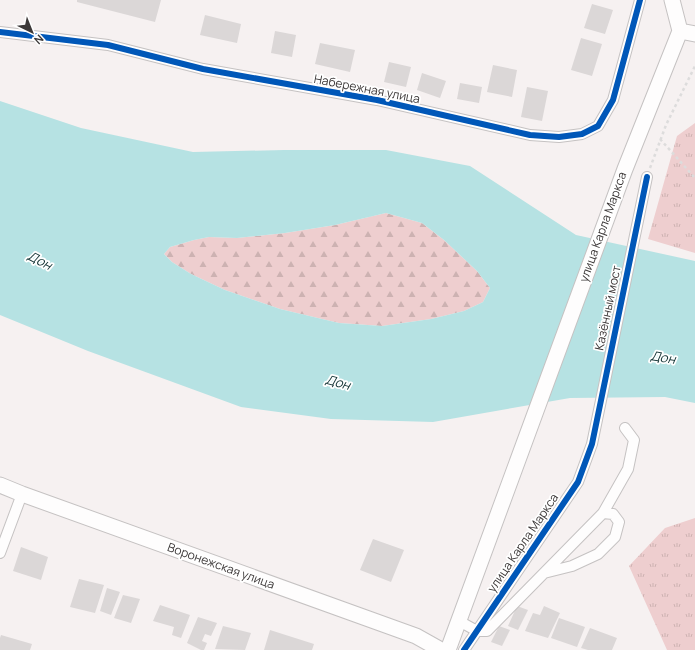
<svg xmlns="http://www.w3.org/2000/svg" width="695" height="650" font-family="Manrope,sans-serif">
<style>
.forest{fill:url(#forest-firs)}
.park{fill:url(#park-tufts)}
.water{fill:#b6e2e3;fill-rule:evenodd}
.building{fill:#dbd7d7}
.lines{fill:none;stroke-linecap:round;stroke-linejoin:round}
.street-casing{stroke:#c5c2c2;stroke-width:12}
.secondary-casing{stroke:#c5c2c2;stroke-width:17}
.path{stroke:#dddcdc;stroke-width:2.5;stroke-dasharray:3 3;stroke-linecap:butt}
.street{stroke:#fefdfd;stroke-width:10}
.secondary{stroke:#fefdfd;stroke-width:15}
.cycleway-casing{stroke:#fff;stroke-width:8}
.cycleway{stroke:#0057b8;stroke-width:6}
.labels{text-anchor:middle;stroke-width:3.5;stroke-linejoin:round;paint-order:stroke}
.street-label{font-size:12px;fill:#3c3838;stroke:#fff}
.water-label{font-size:13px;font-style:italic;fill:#103132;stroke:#fff}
</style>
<defs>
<pattern id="forest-firs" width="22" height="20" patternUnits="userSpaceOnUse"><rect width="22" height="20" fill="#eececf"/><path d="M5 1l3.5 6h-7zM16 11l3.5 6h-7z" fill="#cdb2b2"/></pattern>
<pattern id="park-tufts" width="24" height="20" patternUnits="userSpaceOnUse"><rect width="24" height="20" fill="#eececf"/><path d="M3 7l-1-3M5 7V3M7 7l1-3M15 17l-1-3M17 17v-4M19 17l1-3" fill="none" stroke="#cdb2b2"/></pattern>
</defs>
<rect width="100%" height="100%" fill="#f6f1f1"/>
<path class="forest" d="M386 213 422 223 444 240 477 271 490 288 483 302 464 311 431 319 382 326 339 323 280 309 225 290 191 274 172 262 164 254 170 247 194 240 209 237 237 238 285 233 335 225Z"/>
<path class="park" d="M695 123V253L648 239 677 136Z
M695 518V650H667L629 566 665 528Z"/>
<path class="water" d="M0 101 81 128 193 152 284 150H386L470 166 576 235 695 261V403L665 397 570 398 433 422 331 419 241 407 88 351 0 315ZM386 213 422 223 444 240 477 271 490 288 483 302 464 311 431 319 382 326 339 323 280 309 225 290 191 274 172 262 164 254 170 247 194 240 209 237 237 238 285 233 335 225Z"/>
<path class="building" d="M77 0H161L155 22 77 2Z
M592 4 613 10 605 34 584 28Z
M205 15 241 24 237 43 200 35Z
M275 31 296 35 292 57 271 53Z
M581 38 602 44 592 76 571 70Z
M320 43 355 50 350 72 315 64Z
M389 62 411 67 406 87 384 82Z
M493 65 517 70 512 97 487 92Z
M422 73 446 81 440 98 417 90Z
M460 83 482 87 479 103 457 99Z
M527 87 548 91 542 121 521 117Z
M373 539 404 550 391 582 360 570Z
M21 547 48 557 41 580 13 571Z
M79 579 104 585 95 613 70 607Z
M107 588 120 592 111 615 100 611Z
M123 595 140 599 131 623 114 618Z
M160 605 190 615 181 638 172 635 174 627 153 621Z
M517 606 528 610 518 630 508 626Z
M544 606 560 613 548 638 525 631 533 613 540 615Z
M198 617 217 623 211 636 205 634 202 641 207 643 204 650H201L187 643Z
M559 618 585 627 577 647 551 638Z
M223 626 251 633 245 650 215 649Z
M499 626 510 630 502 646 491 642Z
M590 628 617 638 612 650H588L581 648Z
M270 630 314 644 312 650H264Z
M1 635 32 644 30 650H0V638Z"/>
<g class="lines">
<g class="street-casing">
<path id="street" d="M0 32 108 45 203 69 377 100 530 135 559 137 582 134 598 126 613 100 640 0
M0 553 22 494
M544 573 572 566 598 554 615 537 619 522 613 514 603 513
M459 621 477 631H487L603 513 628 469 634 440 625 428
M464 650 578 482 592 444 647 177"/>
</g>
<g class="secondary-casing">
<path id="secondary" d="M672 0 680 31
M680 31 695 34
M0 485 22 494 416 636 441 650
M448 650 625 169 680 31"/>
</g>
<path class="path" d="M660 139 695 178
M650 168 666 125 695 66"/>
<use href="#street" class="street"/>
<use href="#secondary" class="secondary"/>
<g class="cycleway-casing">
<path id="cycleway" d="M0 32 108 45 203 69 377 100 530 135 559 137 582 134 598 126 613 100 640 0
M464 650 578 482 592 444 647 177"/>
</g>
<use href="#cycleway" class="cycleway"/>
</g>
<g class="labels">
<g class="street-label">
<text transform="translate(367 89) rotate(11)" y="4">Набережная улица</text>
<text transform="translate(603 227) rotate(-70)" y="4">улица Карла Маркса</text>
<text transform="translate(608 308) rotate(-78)" y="4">Казённый мост</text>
<text transform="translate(523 543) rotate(-56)" y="4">улица Карла Маркса</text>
<text transform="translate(221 566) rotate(20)" y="4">Воронежская улица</text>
</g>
<g class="water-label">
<text transform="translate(40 260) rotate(27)" y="5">Дон</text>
<text transform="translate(663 357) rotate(9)" y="5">Дон</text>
<text transform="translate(338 382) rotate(15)" y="5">Дон</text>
</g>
</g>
<g transform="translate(32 32) rotate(137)" stroke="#ffffff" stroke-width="3" paint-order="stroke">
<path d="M0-3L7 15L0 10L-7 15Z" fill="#3c3838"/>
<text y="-6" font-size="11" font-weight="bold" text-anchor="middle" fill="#3c3838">N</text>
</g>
</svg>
